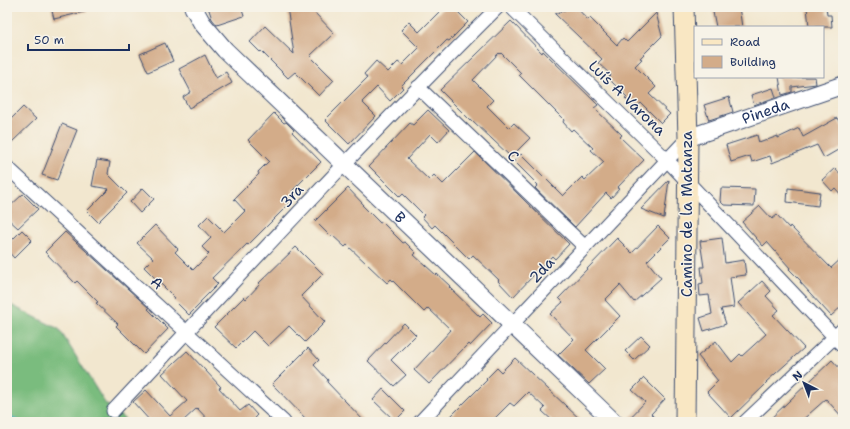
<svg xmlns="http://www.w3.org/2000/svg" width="850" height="429" font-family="'Shantell Sans',sans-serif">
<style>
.forest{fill:#7abc7e;stroke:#4a766e}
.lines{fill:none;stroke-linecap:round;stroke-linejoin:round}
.stream{stroke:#44a9c4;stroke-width:4}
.building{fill:#d3ac89}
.minor-casing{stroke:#3b4b6f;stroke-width:15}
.tertiary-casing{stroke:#3b4b6f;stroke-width:19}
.secondary-casing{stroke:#3b4b6f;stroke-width:21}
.minor{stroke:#fff;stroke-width:13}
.tertiary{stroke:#fff;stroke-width:17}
.secondary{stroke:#f9e7c3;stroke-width:19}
.labels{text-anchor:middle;stroke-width:3;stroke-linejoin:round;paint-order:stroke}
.street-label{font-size:15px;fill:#1b2f5e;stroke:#f7f3e8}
</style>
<rect width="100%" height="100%" fill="#f7f3e8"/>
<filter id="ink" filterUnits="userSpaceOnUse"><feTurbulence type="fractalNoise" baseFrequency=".025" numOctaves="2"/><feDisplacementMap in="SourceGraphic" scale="8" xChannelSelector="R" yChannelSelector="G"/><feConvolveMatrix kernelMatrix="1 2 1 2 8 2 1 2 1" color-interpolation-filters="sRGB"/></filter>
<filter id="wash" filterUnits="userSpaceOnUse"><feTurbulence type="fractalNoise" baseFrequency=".012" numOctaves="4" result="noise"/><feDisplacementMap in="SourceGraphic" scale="16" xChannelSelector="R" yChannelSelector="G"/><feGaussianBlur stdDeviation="0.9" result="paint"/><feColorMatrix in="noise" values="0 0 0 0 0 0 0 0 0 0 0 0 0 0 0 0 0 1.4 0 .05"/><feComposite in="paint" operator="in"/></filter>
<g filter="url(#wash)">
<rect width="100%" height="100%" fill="#f2e7cf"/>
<path class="forest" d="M7 303 59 329 105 403 128 422H7Z"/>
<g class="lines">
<path class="stream" d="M7 415 17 422"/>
</g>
<g id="blocks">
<path class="building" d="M51 7H87L88 11 54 19Z
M208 7H241L244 16 217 25 212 19Z
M287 7H313L314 12 334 33 310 56 334 80 319 96 295 72 288 78 261 51 260 52 250 42 265 26 294 54Z
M444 7H453L468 22 449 41 447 40 401 86 403 88 390 101 377 87 362 102 376 116 349 144 325 120 367 78 364 74 376 61 388 72 398 62 402 65 419 48 401 30 409 22 419 32Z
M572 7H576L588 20 590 18 617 45 623 38 627 42 656 13 662 36 640 58 642 59 635 66 656 87 649 94 670 114 661 123 641 103 635 108 625 98 627 97 608 78 611 75 598 63 602 59 555 14Z
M712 7H739L742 27H716Z
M807 7H826L827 15H831L832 27H809Z
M511 21 542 53 543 51 598 105 594 108 622 135 620 137 644 160 617 188 619 189 611 198 606 193 575 227 535 188 538 185 514 161 521 154 563 196 582 177 585 180 604 162 591 150 593 148 573 129 571 131 563 122 564 120 519 75 521 73 501 53 500 54 499 53 473 80 493 100 487 106 509 128 514 123 530 138 511 157 473 121 472 122 440 90Z
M165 43 173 61 148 72 140 54Z
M205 55 216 78 226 72 232 83 189 108 183 97 191 92 179 69Z
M779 77H815L816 84 792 87V92L782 95Z
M773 88 776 97 754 105 751 95Z
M729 97 733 112 709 120 704 105Z
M23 107 36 119 12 142 7 136V123Z
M428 110 449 130 438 142 430 134 407 159 429 180 434 175 443 184 475 152 569 244 555 259 552 256 513 297 498 281 499 280 473 255 469 259 435 225 432 228 422 217 424 215 403 194 400 197 369 166 410 123 413 125Z
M274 113 284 123 286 122 294 130 292 132 321 162 292 191 296 195 286 206V207L248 245 247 244 212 278 218 284 200 302 201 303 189 315 173 299 175 298 144 267 153 258 137 243 155 225 178 249 175 252 193 270 209 254 202 247 211 238 199 225 208 216 224 232 245 211 234 199 259 174 258 172 269 161 248 140Z
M837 118 843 128V147L824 158 817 145 772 163 770 156 752 162 750 156 731 162 726 145 757 135 759 143 778 136V138L799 128 803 137Z
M62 124 77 130 57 180 42 175Z
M97 160 110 162 108 174 127 193 98 222 87 211 109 189 92 186Z
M835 168 843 177V197L835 188 832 191 822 180Z
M669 180 664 218 641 209Z
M143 188 154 199 140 213 130 202Z
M348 188 363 204 362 205 380 223 382 222 403 243 405 242 416 253 414 255 436 275 437 274 450 286 449 287 480 317 483 314 492 323 470 346 468 344 429 384 414 370 451 330 428 308 424 312 391 279 387 283 347 245 345 247 332 235 331 237 315 221Z
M721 188 755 189 754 206 724 205 720 201Z
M788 188 820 192 818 206 787 202Z
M23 194 38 209 18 228 7 218V209Z
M760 206 772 219 777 215 789 228 790 226 831 268 843 257V305L831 316 800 282 801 281 789 269 790 268 767 242 763 246 742 222Z
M658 226 670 238 647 261 661 278 634 302 620 285 605 300 620 316 586 350 605 369 589 384 558 355 574 339 550 314 563 302 559 298 617 238 632 253Z
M22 230 32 240 14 258 7 250V245Z
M65 232 149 308 148 309 168 329 144 354 116 326 118 324 96 303 98 302 77 281 75 283 45 252Z
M722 238 725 263 744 260 746 275 730 277 734 307 721 309 726 324 704 331 700 318 712 314 709 295 700 296 699 284 703 283 701 267H704L700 241Z
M296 247 323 274 301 296 325 322 305 342 289 326 268 346 253 331 236 348 214 327 244 297 246 299 260 284 259 283Z
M762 281 771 291 766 296 779 310 773 315 804 348 766 382 767 383 731 418 707 392 718 381 698 356 716 341 732 362 740 354 742 356 766 334 738 303Z
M404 323 416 335 391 360 406 375 394 386 368 361Z
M641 336 650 345 634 360 625 351Z
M308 348 319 360 314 365 328 380 327 382 365 422H309L272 384Z
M187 351 221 387 219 388 240 411 248 405 257 415 255 417 259 422H210L197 408 182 422H151L133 402 146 390 170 416 187 401 162 374Z
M515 358 583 422H554L542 411 545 408 528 392 514 406 510 403 491 422H445L487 380 486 379 497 368 501 372Z
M832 360 843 372V418L826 399 800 422H767Z
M644 378 665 399 651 414 659 422H626L645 402 632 390Z
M383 389 405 411 395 421 373 400Z"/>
</g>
</g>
<g filter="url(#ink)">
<use href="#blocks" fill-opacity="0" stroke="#3b4b6f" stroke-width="1"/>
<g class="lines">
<g class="minor-casing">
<path id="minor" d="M511 7 667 160 843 346
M418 87 585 247
M7 167 284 422
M113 411C240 275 366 138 498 7
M420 422 688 138
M745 422 843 329"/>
</g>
<g class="tertiary-casing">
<g id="tertiary">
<path id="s1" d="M193 7 202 23 225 50 614 422"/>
<path id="s2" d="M688 138 843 85"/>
</g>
</g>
<g class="secondary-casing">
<path id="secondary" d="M684 7 688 138 685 422"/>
</g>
<use href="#minor" class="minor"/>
<use href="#tertiary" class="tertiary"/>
<use href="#secondary" class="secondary"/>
</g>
</g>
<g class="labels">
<g class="street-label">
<text transform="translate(627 98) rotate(44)" y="5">Luís A Varona</text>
<text dy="5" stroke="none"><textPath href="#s2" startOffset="82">Pineda</textPath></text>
<text transform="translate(513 156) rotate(44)" y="5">C</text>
<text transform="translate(292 196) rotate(-47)" y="5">3ra</text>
<text transform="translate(687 214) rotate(-90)" y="5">Camino de la Matanza</text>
<text dy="5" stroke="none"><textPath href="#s1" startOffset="296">B</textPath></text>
<text transform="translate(542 270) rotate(-47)" y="5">2da</text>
<text transform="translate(157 283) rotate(42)" y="5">A</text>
</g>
</g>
<rect width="850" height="429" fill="none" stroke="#f7f3e8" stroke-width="24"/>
<rect x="694" y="26" width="130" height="52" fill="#f7f3e8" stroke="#9fa5b1"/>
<rect x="702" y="39" width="20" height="6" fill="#f9e7c3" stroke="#9fa5b1"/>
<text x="730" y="46" font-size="12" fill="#1b2f5e">Road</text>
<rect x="702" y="56" width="20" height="12" fill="#d3ac89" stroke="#9fa5b1"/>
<text x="730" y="66" font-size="12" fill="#1b2f5e">Building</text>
<g transform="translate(804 383) rotate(318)" stroke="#f7f3e8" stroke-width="3" paint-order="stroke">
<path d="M0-3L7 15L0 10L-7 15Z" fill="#1b2f5e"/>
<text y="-6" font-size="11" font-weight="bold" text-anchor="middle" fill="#1b2f5e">N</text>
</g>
<path d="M28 44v6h101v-6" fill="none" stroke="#1b2f5e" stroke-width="2"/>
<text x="34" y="44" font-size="12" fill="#1b2f5e" stroke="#f7f3e8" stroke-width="3" paint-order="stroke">50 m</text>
</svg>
